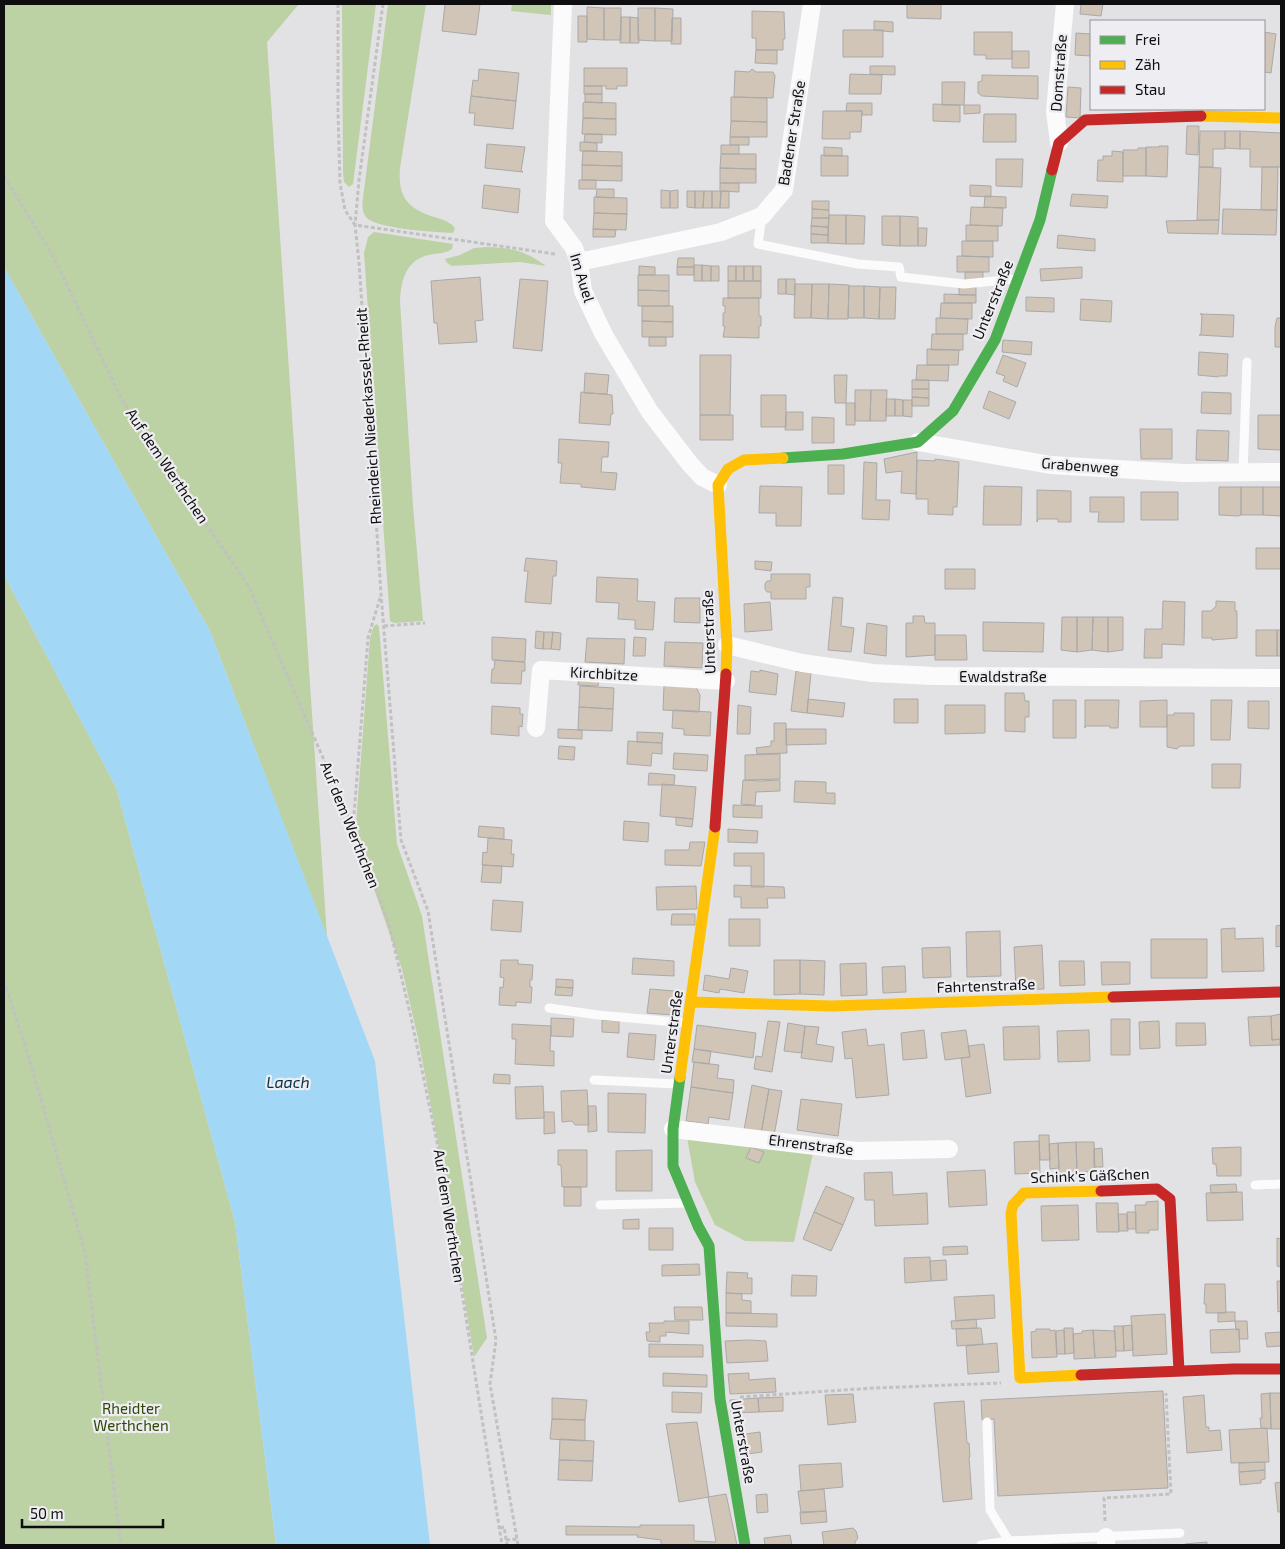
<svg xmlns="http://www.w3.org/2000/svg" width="1285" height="1549" font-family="'Exo 2',sans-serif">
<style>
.green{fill:#bcd1a4}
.water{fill:#a2d8f6}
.building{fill:#d0c5b6;stroke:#aaa9aa}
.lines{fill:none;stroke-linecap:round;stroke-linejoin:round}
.path{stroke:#c1c1c2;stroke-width:3;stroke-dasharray:4 2.5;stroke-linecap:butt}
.lane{stroke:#fbfbfb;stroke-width:9}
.street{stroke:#fbfbfb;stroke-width:18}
.fast{stroke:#4caf50;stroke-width:11}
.slow{stroke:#ffc107;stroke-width:11}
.jam{stroke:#c62828;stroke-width:11}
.labels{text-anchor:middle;stroke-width:4.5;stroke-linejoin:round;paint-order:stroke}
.street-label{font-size:15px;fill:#0e0e10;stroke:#eeeef2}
.park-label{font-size:15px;fill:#2e4608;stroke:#eeeef2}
.water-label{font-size:16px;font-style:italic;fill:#053348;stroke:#eeeef2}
</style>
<rect width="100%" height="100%" fill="#e2e2e4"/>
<path class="green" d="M4 4H299L267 42 327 937 210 631 4 267Z
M342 4H376L353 184 349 187 344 182 343 172Z
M388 4H426L400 168C398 194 405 207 431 216 440 219 448 220 455 228L453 233C436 232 375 229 366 217 362 212 362 204 363 198Z
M512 4H551V15L511 11Z
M374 232 453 244 452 249C445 254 437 253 429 255 406 260 401 280 400 301L413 506 423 621 394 623 390 621 364 253 368 237Z
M487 247C513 248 524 250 546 266L520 262 452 266 447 263 445 259 460 255 474 248Z
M4 575 116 787 235 1222 276 1545H4Z
M377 624 379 627 397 844 422 916 487 1338 474 1357 444 1175 418 1038 402 969 361 852 356 824 370 638 374 626Z
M687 1137 813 1153 794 1242 745 1241 715 1225 695 1182Z"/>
<path class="water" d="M4 267 210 631 375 1061 430 1545H276L235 1222 116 787 4 575Z"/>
<path class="building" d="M445 4H480L476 35 442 31Z
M907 4H941V19L907 18Z
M1081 4H1103L1101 16 1080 14Z
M587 7 604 8V40L587 39Z
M604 8H621V40H604Z
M638 8H655V41L638 40Z
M655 8 673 9 672 41H655Z
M752 11 784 12 785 39H783V50H756V38H752Z
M578 16H587V42H578Z
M621 17H630V43H620Z
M630 17 638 18 639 43H630Z
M672 18H681V44H671Z
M874 21 893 22V32L874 30Z
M843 30H883V57H843Z
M974 32H1012V59H986V55H974Z
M1264 32 1276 34 1271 73 1264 72Z
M1076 33 1091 34V56L1075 55Z
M756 50H777V64L755 63Z
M1012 51H1029V68H1012Z
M870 66H895V75L870 74Z
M584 68H627V86H617V89H606V86H584Z
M479 69 519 73 516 101 471 96 473 80 478 81Z
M752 69 756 72H773L775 76 773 98 734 97 735 71 749 72Z
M850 74 882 75 881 94H849Z
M982 75 1038 76V99L982 96 978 93V82L982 81Z
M942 82H965L964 105H942Z
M584 86H602V94H584Z
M1068 87 1081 88 1080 118 1066 117Z
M585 94H602V103L585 102Z
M471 96 516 101 513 129 474 125 475 113H469Z
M731 97 767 98V122L731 121Z
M585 102 616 103V119L583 118V103Z
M847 103H872V115H862V111H846Z
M933 104 960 105V122L933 121Z
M964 105H980V113L964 114Z
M823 111H862L861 132H850V139H822Z
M984 114H1016V142H983Z
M583 118 616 119V135L582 134Z
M731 121 767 122V137H730Z
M1187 126H1199L1198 155 1186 154Z
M1200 131H1225V149H1213V167H1199Z
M1225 131H1240V149L1225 148Z
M1240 131 1281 133V167H1250V149H1240Z
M585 134H602V143L584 142Z
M730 137H749V145H730Z
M580 142 597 143V151H580Z
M487 144 525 147 521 171 523 172 485 168Z
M721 145H739V154H721Z
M1159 146H1168L1167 177 1146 176V147H1159Z
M824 147 842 148V156H824Z
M1138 148H1146V176H1123V150H1138Z
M583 151 622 152V166L582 165Z
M1112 151 1123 152V182L1097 181 1098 160H1103V156H1112Z
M721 154H756V169L720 168Z
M821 155 848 156V176H821Z
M996 159H1023L1022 187 996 186Z
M582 165 622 166V181L582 180Z
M1199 167 1221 168 1219 220H1197Z
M1262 167H1278L1277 210H1261Z
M720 168 756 169V183H720Z
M579 180H596V189H579Z
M720 183H739V192L720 191Z
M484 185 520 189 518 213 482 208Z
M970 185 991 186V197L970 196Z
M597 189H614V198L596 197Z
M661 190 670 191V208H661Z
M678 190V208H670V191Z
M687 191H695V208L687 207Z
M695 191H704L703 208H695Z
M704 191H712V208H703Z
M712 191H721L720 208H712Z
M721 191H729V208H720Z
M1072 194 1108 196 1107 208 1070 206Z
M985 196 1006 197V208L984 207Z
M594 197 627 198V214L594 213Z
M812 201H829V210L812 209Z
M971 207 1003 208 1002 226 970 225Z
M812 209 829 210V218H812Z
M1223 209 1277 210 1276 235 1222 234Z
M594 213 627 214 626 230 593 229Z
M829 215H846V244L828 243Z
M846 215 865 216 864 244H846Z
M882 216H900V246L882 245Z
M900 216 918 217V246H900Z
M812 218H829L828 227 811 226Z
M1219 220 1218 234 1168 233 1166 221Z
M966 225 998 226V241H966Z
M811 226 828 227V235L811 234Z
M918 228H927L926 246H918Z
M593 229 616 230 615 237H593Z
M811 234 828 235V243H811Z
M1058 235 1095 239V251L1057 248Z
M962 241H993V257L962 256Z
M957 256 989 257V272H957Z
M678 258H694V267H677Z
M694 265H702V281H694Z
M702 265 711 266V281H702Z
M639 266 655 267V275H639Z
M711 266H719V281H711Z
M728 266H736V281H728Z
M736 266H744V281H736Z
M744 266H753V281H744Z
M753 266H761V281H753Z
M677 267H694V275H677Z
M1082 267V278L1041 281 1040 269Z
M965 272H983V281H965Z
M638 275H669V291L638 290Z
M480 277 483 320 475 321 477 342 439 344 437 323H434L431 281Z
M520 279 548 281 542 351 513 348Z
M778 279H786V294H778Z
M786 279H795V295L786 294Z
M728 281H761V298H728Z
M795 284H812L811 318H794Z
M812 284H829L828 319 811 318Z
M829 284 849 285 848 319H828Z
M849 286H864V318H848Z
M864 286 880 287 879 319 864 318Z
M959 286H976V295H959Z
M880 287H896L895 319H879Z
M638 290 669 291V306H638Z
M944 294 976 295V303H944Z
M1026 297 1054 298V312L1026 311Z
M723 298H759V316H761V326H759V338L723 337 725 326H723V313H725V306H723Z
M1081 299 1112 301 1111 322 1080 320Z
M941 303H972V319L940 318Z
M642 306H673V322L642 321Z
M1200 314 1234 315 1233 337 1199 335 1201 334 1202 314Z
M936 318 968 319 967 334H936Z
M1277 318H1281V347H1275V327Z
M642 321 673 322V337H642Z
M932 334H963V350H931Z
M649 337H666V346H649Z
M1003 340 1032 342 1031 355 1002 352Z
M927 349 959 350 958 365H927Z
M1199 352 1228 354 1227 376H1219L1218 377 1198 375Z
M700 355H731L730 415H700Z
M1003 355 1026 363 1017 387 1003 381 1005 376 996 373Z
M917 365H949L948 381 916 380Z
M585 373 609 375 607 394 584 393Z
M834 375H847L846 403H835Z
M912 380H929V389H912Z
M912 389H929V398L912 397Z
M855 390H871L870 421H855Z
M871 390H887L886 421H870Z
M989 391 1016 402 1009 419 983 408Z
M581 392 612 395 613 414H611L610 425 579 423Z
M1202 392 1231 393V414L1201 413Z
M761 395H786V427H761Z
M912 397 929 398V406H912Z
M886 399H895V416H886Z
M895 399 903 400V416H895Z
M903 400H912V417L903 416Z
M846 403H855V425H846Z
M786 412H803V430H785Z
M700 415H733V440H700Z
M1258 415H1281V450L1258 449Z
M812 417 834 418V443H812Z
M1140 429H1172V459H1141Z
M1197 430 1229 431 1228 461 1196 460Z
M559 439 609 442 608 457H602L601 472 617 473 615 490 581 487V484L560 483 562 463H558Z
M917 452 916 494 901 493 902 471 886 473 884 459Z
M935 459 959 462 957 507H953V515L928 514V499H916L917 460 935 461Z
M864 462 877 463 876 500H890L889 520 862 519Z
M828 465H844V494H828Z
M760 486 802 487 801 526H776V513H759Z
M984 486 1022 487 1021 525H983Z
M1219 487H1241V515L1238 516 1219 515Z
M1241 487H1263V515H1241Z
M1263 487H1281V516L1263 515Z
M1037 490 1071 491V522H1058V519H1038L1037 522Z
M1141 492H1178V520H1141Z
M1090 497H1124V522H1098L1099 512H1090Z
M1256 548H1281V569H1256Z
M526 558 557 561 556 576H553L551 604 525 602 528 571H524Z
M755 561 772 562 771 571 755 569Z
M945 569H975V589H945Z
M771 574H810V587H806V599H771V592H767L765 589V584L767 581H771Z
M597 577 638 579 637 601 655 602 653 630 635 629V620L618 619 619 603 596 602Z
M833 597 843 598 841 626 854 628 851 652 828 650Z
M675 598H700V623L674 622Z
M1163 601 1185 602 1184 645 1162 644V658H1144L1145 629H1162Z
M1216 601 1235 602V611H1237V638L1212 640V638H1202V611H1211L1216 606Z
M770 602 772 630 745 632 744 604Z
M913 616H924L925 623H935V655L906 657V623H913Z
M1062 617H1077V652L1061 650Z
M1077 617H1093L1092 650 1077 652Z
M1093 617H1108V652L1092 650Z
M1108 617H1123V650L1108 652Z
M983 622 1044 623 1043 652 983 651Z
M867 623 887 626 886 656 864 653Z
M1256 630H1277V656H1256Z
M1277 630H1281V656H1277Z
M536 631 544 632 543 649 535 648Z
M544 632H553L551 649H543Z
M553 632 561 633 560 650 551 649Z
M935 635H966L967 660H935Z
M492 637 526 639 525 661 524 662 492 660Z
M634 637 646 638 645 656H633Z
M587 638 625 639 624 664 585 662Z
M665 642 703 643 702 668 664 666Z
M495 660 525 662V671H522L521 684 491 683 492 669H494Z
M760 670 778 674 776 695 749 692 751 671 760 672Z
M796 671 811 673 807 713 791 711Z
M579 677 599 678 598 686 578 685Z
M580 686 614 688 613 709 579 707Z
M664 686 696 687 700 695 699 712 663 710Z
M1005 693H1024L1025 701H1029V717H1025V732L1005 731Z
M808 699 845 703 843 717 807 713Z
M894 699H918V723H894Z
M1053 700H1076V738H1053Z
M1085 700H1119L1118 728H1110V726H1085V728Z
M1167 700V727H1140V701Z
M1211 700H1232L1230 740H1211Z
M1248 701H1269V729L1248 728Z
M738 705 751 707 750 734H737Z
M945 705H985V733L945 734Z
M492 706 520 708V714H523L522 727 519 726V736L491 734Z
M579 707 613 709 612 731 578 730Z
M673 710 711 712 710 736 684 735V729L672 728Z
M1174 713H1194V746H1180L1177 749 1167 747V715H1174Z
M774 723H786L787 753 757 754 756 748 771 746V741H774Z
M558 729 582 730V739L558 738Z
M786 729H826V744L786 745Z
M637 732 663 733 662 743 637 742Z
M628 741 662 743V754L652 753 651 766 627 764Z
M559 746 575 747 574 760 558 759Z
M674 753 708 755 707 771 673 769Z
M780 754V779L745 780V755Z
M1212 764H1241L1240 788H1212Z
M649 773 675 775 674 785H648Z
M743 780 760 781 780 780V791L756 792 755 805 741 804Z
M795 781 826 782V793H835V804L794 802Z
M662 784 696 787 693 819 660 816Z
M733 805 761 806 762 805V818L733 817Z
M676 817 693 819 692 827 676 825Z
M624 821 649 823 648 842 623 840Z
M479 826 504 828V839L478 837Z
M728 829 758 831 757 843 728 842Z
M488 838 512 840 511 854H514L513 867 482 865 483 852 487 853Z
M690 842H705L701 866 665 865V850H689Z
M734 853H764V887H751V866H734Z
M483 865 502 866 501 883 481 882Z
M734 885 784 887 785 898H767L768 908H741V897H734Z
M696 886 697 909 657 910 656 887Z
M493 900 523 902 521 932 491 930Z
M672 914H695V925H671Z
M729 919H760V946H729Z
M1281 925V946L1276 947V926Z
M1235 928V939L1263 938 1264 971 1222 972 1221 929Z
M1000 931 1001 976 967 977 966 932Z
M1151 939H1207V978H1151Z
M1042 945 1044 989 1016 990 1014 947Z
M950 947 951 977 923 978 922 948Z
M633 958 674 961V976L632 974Z
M501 960H518V964L533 965 532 980H530V987H532L531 1003 516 1002V1006L499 1005 500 987 503 988 504 978 500 977Z
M774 960H800V994L774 995Z
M800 960 825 961 824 995 800 994Z
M1059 961H1084L1085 985 1060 986Z
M1101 962H1130V984L1102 985Z
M866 963 867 995 841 996 840 964Z
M905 966 906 992 883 993 882 967Z
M731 968 748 971 744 993 720 989 719 993 703 990 705 975 729 979Z
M556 979 573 980V988L556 987Z
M556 987 573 988 572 996 555 995Z
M650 989 675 991 673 1015 647 1013Z
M1281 1014V1039L1272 1040 1271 1016Z
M1271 1016 1272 1040 1280 1039V1045L1250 1046 1248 1017Z
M551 1018 574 1019 573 1037 551 1036Z
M1111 1019H1130V1055H1111Z
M602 1020 619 1021V1033L602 1032Z
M768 1021 780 1022 772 1072 754 1069 756 1056 762 1057Z
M1159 1021 1160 1048 1140 1049 1139 1022Z
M788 1023 805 1026 802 1053 784 1051Z
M1176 1023H1205L1206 1045 1176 1046Z
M512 1024 551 1026 550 1051H554V1066L515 1064 516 1039H512Z
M697 1025 756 1033 753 1058 694 1049Z
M805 1026 819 1027 816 1044 834 1047 832 1062 801 1058Z
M1039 1026 1040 1059 1004 1060 1003 1027Z
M866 1029 868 1046 884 1044 889 1095 856 1098 852 1058 845 1059 842 1032Z
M924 1030 927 1058 903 1060 901 1033Z
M966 1030 970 1057 945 1060 941 1033Z
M1089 1030 1090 1061 1058 1062 1057 1031Z
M629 1033 656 1035 654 1060 627 1057Z
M984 1044 991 1093 966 1097 961 1058 970 1057 968 1046Z
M694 1049 711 1051 709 1064 692 1062Z
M694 1062 719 1065 717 1078 734 1080 733 1093 691 1087Z
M494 1074 510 1075V1084L493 1083Z
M752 1085 769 1089 761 1134 744 1130Z
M543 1086 544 1118 516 1119 515 1087Z
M691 1087 733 1093 729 1120 709 1117 708 1124 686 1121Z
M769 1089 782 1091 774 1136 761 1134Z
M587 1090 589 1125H575L572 1121 562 1122 561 1091Z
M608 1093 646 1094 645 1133 608 1132Z
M801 1099 842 1104 838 1136 797 1130Z
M588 1106H596L597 1131 588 1132Z
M544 1112H554L555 1133 544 1134Z
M1039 1135H1049L1050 1160H1040Z
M1039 1141 1040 1173 1015 1174 1014 1142Z
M1076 1142H1094L1095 1171 1077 1173Z
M1076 1142 1077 1173H1059L1058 1143Z
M1058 1143 1059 1168 1050 1169 1049 1144Z
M751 1147 764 1152 759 1163 746 1158Z
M1241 1147V1176H1217L1216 1164H1213L1212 1148Z
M1102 1148 1103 1167H1094V1149Z
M558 1150H587V1187H562L561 1165H558Z
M652 1150V1191H616V1151Z
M985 1170 987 1205 949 1207 947 1172Z
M892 1172 893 1195 927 1193 928 1224 875 1226 874 1200H865L864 1173Z
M1236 1184 1237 1192 1211 1193 1210 1185Z
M826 1186 854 1198 843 1225 814 1212Z
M564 1187H581V1206H564Z
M1242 1192 1243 1220 1207 1221 1206 1193Z
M1158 1201V1230H1149V1233H1136L1135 1205H1146V1202Z
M1096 1203H1118L1119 1232H1097Z
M1078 1205 1079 1240 1042 1241 1041 1206Z
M814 1212 843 1225 831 1251 803 1239Z
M1127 1212H1136V1229H1127Z
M1118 1214H1127L1128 1231H1119Z
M639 1219V1229H623V1220Z
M649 1228H673V1250H649Z
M1277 1238 1281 1239V1267L1277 1266Z
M967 1246 968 1254 943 1255V1247Z
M930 1257 931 1281 905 1283 904 1258Z
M946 1260 947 1280 931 1281 930 1261Z
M699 1264 700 1275 662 1276V1265Z
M727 1272 748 1273 747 1278H752V1294L726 1293Z
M792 1275 817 1276 816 1296H791Z
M1277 1281H1281V1311L1278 1312Z
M1205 1284H1225L1226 1313H1206V1304H1204Z
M726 1293 742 1294V1300L751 1301V1313H726Z
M994 1295 995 1318 956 1321 954 1297Z
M674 1307H702L703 1320H675Z
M1226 1312H1235V1321L1218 1322V1313Z
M726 1313 777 1314V1327L726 1326Z
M1165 1314 1167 1354 1133 1356 1131 1316Z
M976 1319 977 1328 952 1329 951 1321Z
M664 1321H689V1334L666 1332V1336H660V1342L647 1341 646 1332H650L649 1323H664Z
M1235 1321H1247L1248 1339H1239V1329L1236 1330Z
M1132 1325 1133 1350 1124 1351 1123 1326Z
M1114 1326H1123L1124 1351H1116Z
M981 1328 983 1344 957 1346 956 1329Z
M1064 1328H1073L1074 1353 1065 1354Z
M1036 1329H1050V1331L1055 1330 1057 1357 1032 1358 1031 1332 1036 1331Z
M1239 1329 1240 1352 1211 1353 1210 1330Z
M1064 1330 1065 1354H1057L1056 1331Z
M1093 1330 1115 1331 1116 1357 1095 1358Z
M1093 1330 1095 1358 1074 1359 1073 1334 1082 1333V1331Z
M1281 1332V1346L1267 1347 1265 1333Z
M749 1340 766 1341 768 1361 727 1363 725 1341Z
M997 1343 999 1372 968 1374 966 1346Z
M649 1344 703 1345V1357H649Z
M663 1373 707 1375V1387L663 1386Z
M749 1373V1380L775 1378 776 1392 730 1394 728 1374Z
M1163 1391 1168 1488 998 1496 994 1419 982 1420 981 1400Z
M672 1392 702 1393 701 1413 672 1412Z
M1270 1393H1281V1429H1271Z
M1270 1393 1271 1429 1261 1428 1260 1418H1262L1261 1394Z
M853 1394 856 1422 828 1425 825 1395Z
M1204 1395 1206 1427H1209V1431L1220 1430 1222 1450 1187 1453 1183 1397Z
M783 1397V1411L759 1412 758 1398Z
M552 1398 587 1400 585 1420 552 1419Z
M758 1398 759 1412 731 1413 730 1400Z
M964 1401 967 1443H969L970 1457H969L972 1499 943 1502 934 1403Z
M552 1419 585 1420V1441L550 1439Z
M697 1422 709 1497 679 1502 666 1424Z
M1267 1428 1269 1462 1231 1463 1229 1430Z
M760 1432 762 1452 741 1455 738 1435Z
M560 1439 594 1441 593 1461 559 1460Z
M559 1460 593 1461 592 1481 558 1480Z
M1265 1462V1470L1239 1472V1463Z
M841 1463 843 1487 801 1491 799 1465Z
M1265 1470V1479L1261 1480V1483L1240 1485 1239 1472Z
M1281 1482V1516V1512H1278L1275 1483Z
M824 1489 826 1511 801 1513 798 1491Z
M726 1494 737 1545H661V1540L637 1537 638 1535H566V1526L640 1527V1525H694V1541L716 1542 708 1497Z
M767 1494 768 1512 757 1513 756 1495Z
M826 1511 827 1522 801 1524 800 1512Z
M853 1528 856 1531 858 1538 855 1542V1545H824L822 1532Z
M790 1535 792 1545H765L764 1538Z
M1207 1542V1545H1185V1544Z"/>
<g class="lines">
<path class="path" d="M338 4V111L340 183 345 210 355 225 555 254
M383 4 359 180 355 225 359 262 381 594 401 840 428 911 496 1340 490 1384 518 1545
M4 176 53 256 122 400 249 587 353 827 388 921 410 1013 442 1166 502 1545
M384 626 425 623
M353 827 368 638 380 598
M4 981 29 1058 85 1253 121 1545
M740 1397 874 1388 1001 1383
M1105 1521 1104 1498 1171 1494 1166 1393
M500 1528 504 1527 507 1545
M506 1540 517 1539"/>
<path class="lane" d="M762 216 758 244 858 264 899 267 901 277 964 284 1016 279
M1243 472 1247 362
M549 1008 598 1015 686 1023
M594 1080 677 1084
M1255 1185 1281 1184
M600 1205 687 1203
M981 1545 1009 1541 990 1510 987 1422
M1009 1545V1541L1180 1533"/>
<path class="street" d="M563 4 554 221 574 248 579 262 583 291 604 335 650 412 690 464 702 477 718 485
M1059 143 1055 111 1065 4
M579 262 721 232 762 216 784 190 812 4
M918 442 1051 465 1184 473 1281 472
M727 645 802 663 873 673 933 676 1281 678
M536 728 541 670 726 681
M673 1129 857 1151 949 1149
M1106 1537V1545"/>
<path class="fast" d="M783 458 843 454 918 442 953 411 995 340 1040 220 1052 170
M680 1077 673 1129V1166L698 1226 709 1246 720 1399 745 1545"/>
<path class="slow" d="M1201 116 1281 118
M726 674 727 645 718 485 728 469 744 460 783 458
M692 1002 832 1006 1113 997
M680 1077 715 827
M1081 1375 1020 1378 1011 1213 1013 1205 1024 1193 1101 1191"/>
<path class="jam" d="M1052 170 1059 143 1085 120 1201 116
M715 827 726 674
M1113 997 1281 992
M1101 1191 1157 1189 1170 1199 1179 1371
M1081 1375 1234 1369H1281"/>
</g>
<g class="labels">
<g class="street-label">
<text transform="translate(1059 73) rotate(-86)" y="5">Domstraße</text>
<text transform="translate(792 133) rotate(-81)" y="5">Badener Straße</text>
<text transform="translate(582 278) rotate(73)" y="5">Im Auel</text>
<text transform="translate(993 300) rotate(-68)" y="5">Unterstraße</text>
<text transform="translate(369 416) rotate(-94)" y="5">Rheindeich Niederkassel-Rheidt</text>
<text transform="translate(167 466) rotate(56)" y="5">Auf dem Werthchen</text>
<text transform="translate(1080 466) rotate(4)" y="5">Grabenweg</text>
<text transform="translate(709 632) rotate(-92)" y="5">Unterstraße</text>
<text transform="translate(604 674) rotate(3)" y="5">Kirchbitze</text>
<text x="1003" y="682">Ewaldstraße</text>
<text transform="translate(350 825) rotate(68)" y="5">Auf dem Werthchen</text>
<text transform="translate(986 986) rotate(-2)" y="5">Fahrtenstraße</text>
<text transform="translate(672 1032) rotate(-82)" y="5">Unterstraße</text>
<text transform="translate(811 1145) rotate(7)" y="5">Ehrenstraße</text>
<text transform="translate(1090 1176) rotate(-2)" y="5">Schink's Gäßchen</text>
<text transform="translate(449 1216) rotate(81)" y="5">Auf dem Werthchen</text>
<text transform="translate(743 1442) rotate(80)" y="5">Unterstraße</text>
</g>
<g class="park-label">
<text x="131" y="1414">Rheidter<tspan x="131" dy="17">Werthchen</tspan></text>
</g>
<g class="water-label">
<text x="288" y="1088">Laach</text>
</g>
</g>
<rect width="1285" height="1549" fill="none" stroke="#0e0e10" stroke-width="10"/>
<rect x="1090" y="20" width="175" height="90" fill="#eeeef2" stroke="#949498"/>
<rect x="1100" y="36" width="25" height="8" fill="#4caf50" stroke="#949498"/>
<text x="1135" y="45" font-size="15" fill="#0e0e10">Frei</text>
<rect x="1100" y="61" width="25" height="8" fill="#ffc107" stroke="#949498"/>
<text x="1135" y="70" font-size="15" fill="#0e0e10">Zäh</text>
<rect x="1100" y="86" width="25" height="8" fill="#c62828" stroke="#949498"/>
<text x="1135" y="95" font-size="15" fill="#0e0e10">Stau</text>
<path d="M22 1519v8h141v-8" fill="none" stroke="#0e0e10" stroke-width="2.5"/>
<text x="30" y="1519" font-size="15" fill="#0e0e10" stroke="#eeeef2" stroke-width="4" paint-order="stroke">50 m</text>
</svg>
